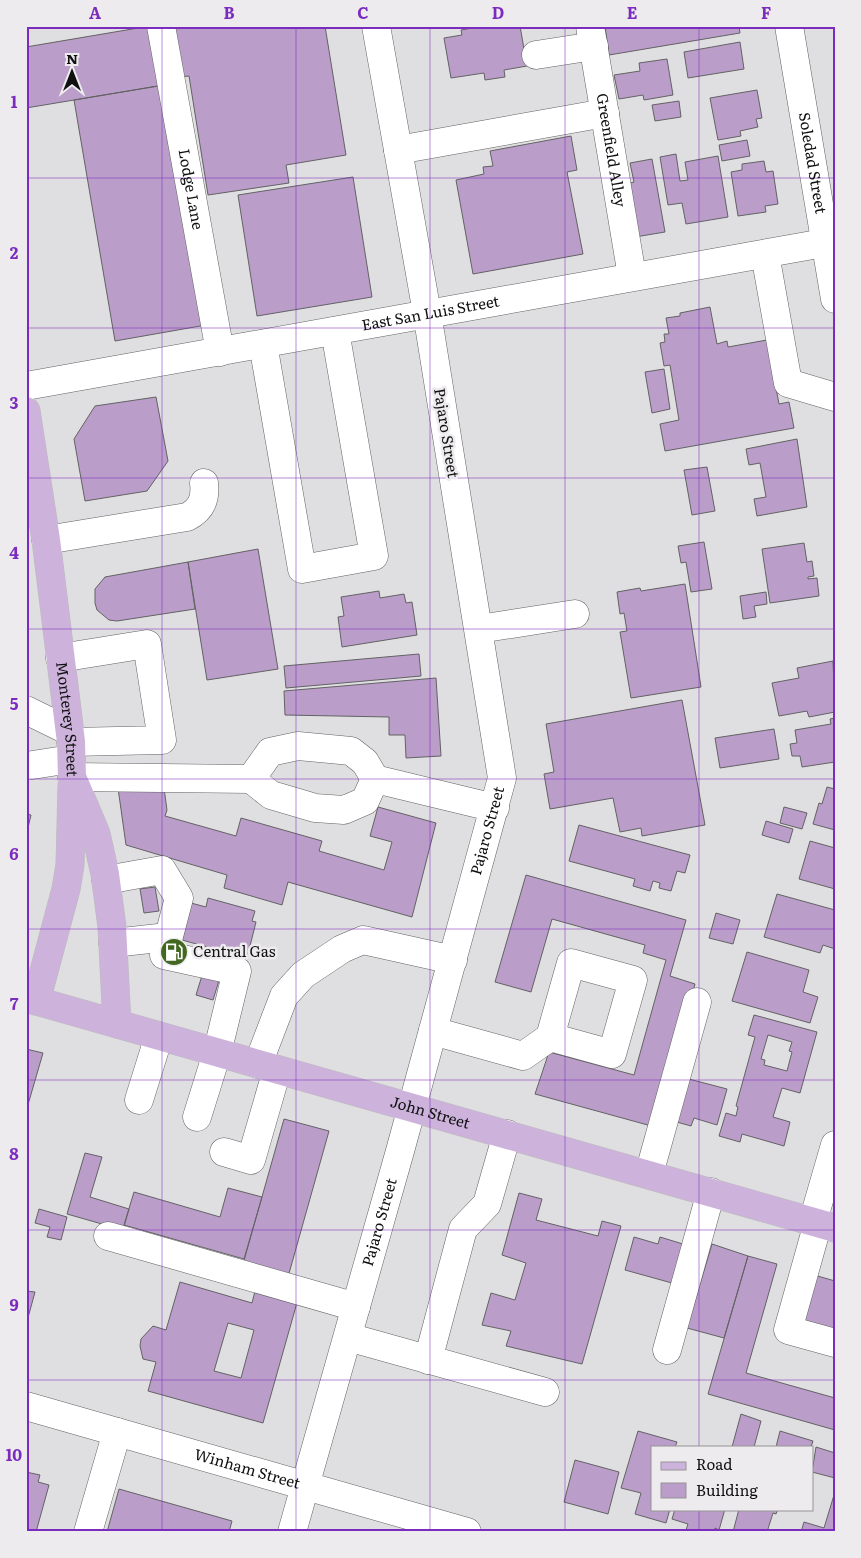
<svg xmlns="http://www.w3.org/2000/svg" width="861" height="1558" font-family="Literata,serif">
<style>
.building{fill:#ba9ec9;stroke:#636264;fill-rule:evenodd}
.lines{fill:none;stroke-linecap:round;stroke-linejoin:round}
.minor-casing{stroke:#636264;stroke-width:29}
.major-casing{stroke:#bcbcbc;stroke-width:29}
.minor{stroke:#fff;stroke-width:28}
.major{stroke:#cdb3db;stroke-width:28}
.grid{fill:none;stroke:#7b2cbf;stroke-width:1;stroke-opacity:0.55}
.labels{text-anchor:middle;stroke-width:5;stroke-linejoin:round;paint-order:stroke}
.street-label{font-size:15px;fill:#111011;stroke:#edebee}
.poi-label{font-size:15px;fill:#111011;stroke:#edebee;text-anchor:start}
.neatline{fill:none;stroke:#7b2cbf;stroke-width:2}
.grid-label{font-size:16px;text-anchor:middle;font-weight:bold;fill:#7b2cbf}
</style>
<rect width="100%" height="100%" fill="#dfdee0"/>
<path class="building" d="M150 26 164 85 26 108V47Z
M172 26H325L346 155 286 165 289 183 208 195 189 76 180 77Z
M484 26H520L527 66 504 70 505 77 485 80 484 73 451 78 444 38 462 35 461 30Z
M605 26H739L740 33 609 55Z
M740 42 744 69 688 78 684 52Z
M667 59 673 95 644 100 643 95 619 99 614 75 640 71 639 63Z
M164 85 206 325 115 341 74 100Z
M757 90 762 118 756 119 758 127 740 131 741 136 718 140 710 98Z
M679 101 681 117 655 121 652 105Z
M571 136 577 170 567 172 583 254 473 274 456 180 484 174 483 167 493 166 490 151Z
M747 140 750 156 722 161 719 145Z
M676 154 680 181 688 180 685 162 718 156 728 217 686 224 682 203 668 205 660 157Z
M652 159 665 232 635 237 625 184 634 182 630 163Z
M764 161 766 172 773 171 778 204 765 206 766 212 738 216 731 172 742 170V164Z
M353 177 372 297 257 316 238 195Z
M710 307 717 344 727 341 728 347 767 340 779 404 789 402 794 428 665 451 660 424 679 420 670 365 664 366 660 343 665 342 664 334H669L666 318 680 316V313Z
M664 369 670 409 652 413 645 372Z
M156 397 168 461 147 491 85 501 74 439 95 406Z
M797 439 807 507 757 516 754 499 766 497 760 463 749 465 746 449Z
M707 467 715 511 692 515 684 470Z
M704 542 712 589 691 592 686 562 681 563 678 546Z
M804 543 807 562 812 561 814 576 808 577V579L817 578 819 596 770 603 762 549Z
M258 549 278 669 207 680 188 562Z
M188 562 195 609 117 621 109 620 97 610 95 603V589L105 577Z
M685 584 701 687 631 698 620 632 627 631 624 613 620 614 617 592 640 588 641 591Z
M379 591 380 598 404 594 406 603 412 602 417 635 342 647 338 617 344 616 341 597Z
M766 592 767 604 754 606 756 617 743 619 740 596Z
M419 654 421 676 286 688 284 666Z
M833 661 835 712 809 717 807 711 779 716 772 683 799 678 797 668Z
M436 678 441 756 406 758 405 735H389V717L285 715 284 691Z
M682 700 705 825 642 836 641 828 620 832 613 798 550 809 544 774 554 772 546 724Z
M835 718V762L802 767 800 756H792L790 744 797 743 795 730 831 724 830 719Z
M774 729 779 759 720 768 715 738Z
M163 781 167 810 165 816 236 836 241 818 322 841 319 851 384 870 392 842 370 836 378 807 436 823 412 917 288 882 282 905 224 888 227 875 126 845 118 788Z
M827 787 835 789V830L813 824 819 803 822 804Z
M784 807 807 813 802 829 780 823Z
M26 814 31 815 26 836Z
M766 821 793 829 789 843 762 835Z
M579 825 690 855 685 873 677 871 671 891 659 888 660 883 653 881 650 891 633 886 635 879 569 861Z
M810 841 835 848V889L799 879Z
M526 875 686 920 670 976 695 984 655 1127 535 1094 549 1052 634 1075 666 960 643 953 645 945 552 919 531 992 495 982Z
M155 887 159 911 144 913 140 889Z
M777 894 835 910V949L823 945 820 953 764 937Z
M208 898 255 911 252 921 256 922 247 958 182 940 191 903 206 907Z
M716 913 740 920 733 944 709 938Z
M747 952 809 970 803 992 818 997 810 1023 732 1001Z
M204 969 221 974 213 1000 196 995Z
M754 1015 817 1032 800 1093 782 1088 773 1117 790 1122 784 1146 742 1134 740 1142 719 1136 726 1113 736 1116 738 1107 736 1106 755 1037 748 1035ZM768 1035 792 1042 789 1051 792 1052 787 1071 764 1065 765 1060 761 1059Z
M26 1049 43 1053 27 1108H26Z
M685 1078 727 1089 717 1125 694 1118 691 1126 673 1121Z
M284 1119 329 1131 288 1277 243 1264Z
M85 1153 102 1157 90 1197 129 1209 123 1230 67 1214Z
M228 1188 262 1197 244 1259 124 1225 134 1192 220 1217Z
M519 1193 542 1199 536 1220 598 1236 602 1221 621 1226 582 1364 506 1346 511 1331 482 1325 491 1293 515 1300 526 1263 502 1255Z
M39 1209 67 1217 61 1240 47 1237 50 1227 35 1223Z
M634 1237 658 1244 660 1237 683 1244 672 1283 625 1270Z
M712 1244 748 1256 724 1338 687 1328Z
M748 1256 777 1264 746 1373 835 1398V1430L708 1394Z
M814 1275 835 1281V1334L800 1324Z
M180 1282 252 1303 256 1287 298 1299 263 1423 148 1391 156 1362 143 1359 140 1346 141 1339 153 1326 166 1330ZM228 1323 254 1330 241 1378 214 1371Z
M26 1286V1291L35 1292 26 1325Z
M741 1414 761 1421 754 1447H732Z
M638 1431 677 1442 675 1447H652V1509H670L666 1523 635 1514 641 1493 621 1488Z
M780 1431 813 1441 811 1447H776Z
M816 1447 835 1453V1478L812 1472Z
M575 1460 619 1472 608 1514 564 1502Z
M26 1472 40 1475 38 1482 49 1485 36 1532H26Z
M119 1489 232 1521 229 1532H107Z
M834 1495 835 1532H801L804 1522 824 1528Z
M675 1509H725L719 1530 715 1528 714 1532 686 1530 688 1524 672 1519Z
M739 1509H778L776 1514 773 1513 767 1532H733Z"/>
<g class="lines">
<g class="minor-casing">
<g id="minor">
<path id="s1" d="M161 26 220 352"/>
<path id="s2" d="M590 26 632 276"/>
<path id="s3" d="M789 26 835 299"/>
<path d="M536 55 594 46"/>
<path d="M398 150 605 113"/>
<path d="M765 254 788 383 835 397"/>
<path d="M263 344 302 569 374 556 335 331"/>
<path id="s4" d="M26 386 835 241"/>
<path d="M46 540 187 517C201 510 206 499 204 483"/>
<path d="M479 629 575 614"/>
<path d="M60 658 147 644 162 740 71 742"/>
<path d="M26 710 69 731"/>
<path d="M26 766 71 759"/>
<path d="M72 777 251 779 270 752 298 746 351 751 365 762 375 779 495 808"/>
<path d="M251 779 271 795 315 808 344 810 365 801 375 779"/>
<path d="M106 880 162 870 179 898 164 955 237 971 217 1053 197 1117"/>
<path d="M113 943 168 937"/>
<path d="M433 1031 523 1056 550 1037 571 963 633 980 612 1054 550 1037"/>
<path d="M258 1064 284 996 303 975 342 949 363 940 453 960"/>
<path d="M139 1100 159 1036"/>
<path d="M224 1152 251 1160 277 1070"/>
<path d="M649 1174 697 1002"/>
<path d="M813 1221 835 1145"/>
<path d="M818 1223 788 1330 835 1343"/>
<path d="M108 1236 356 1307"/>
<path d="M348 1337 545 1392"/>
<path d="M667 1350 711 1192"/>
<path d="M428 1360 463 1229 487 1204 507 1134"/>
<path id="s5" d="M26 1406 467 1532"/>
<path d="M88 1532 117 1432"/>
<path id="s6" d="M292 1532 400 1151 502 778 427 313 376 26"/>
</g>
</g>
<g class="major-casing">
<g id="major">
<path id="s7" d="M26 411 46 540 71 742 72 777 96 834 105 874 112 927 117 1024"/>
<path id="s8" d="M26 998 835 1228"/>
<path d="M36 1001 66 889 70 865 72 786"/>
</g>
</g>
<use href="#minor" class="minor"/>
<use href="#major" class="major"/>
</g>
<path class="grid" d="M162 26V1532M296 26V1532M430 26V1532M565 26V1532M699 26V1447M26 178H835M26 328H835M26 478H835M26 629H835M26 779H835M26 929H835M26 1080H835M26 1230H835M26 1380H835M699 1509V1532"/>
<defs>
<g id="fuel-disc" transform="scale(1.4375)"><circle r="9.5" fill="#416721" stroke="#edebee"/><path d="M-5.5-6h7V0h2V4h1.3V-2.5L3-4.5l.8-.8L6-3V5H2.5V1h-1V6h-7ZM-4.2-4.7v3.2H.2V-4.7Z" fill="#fff"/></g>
</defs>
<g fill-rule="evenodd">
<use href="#fuel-disc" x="174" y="952"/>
</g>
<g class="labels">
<g class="street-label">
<text dy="5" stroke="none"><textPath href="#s2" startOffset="126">Greenfield Alley</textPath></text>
<text dy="5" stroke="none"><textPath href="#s3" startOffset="139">Soledad Street</textPath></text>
<text dy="5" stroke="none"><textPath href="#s1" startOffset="166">Lodge Lane</textPath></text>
<text dy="5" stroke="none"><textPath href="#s4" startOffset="411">East San Luis Street</textPath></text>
<text transform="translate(446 433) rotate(81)" y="5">Pajaro Street</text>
<text dy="5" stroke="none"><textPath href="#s7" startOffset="311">Monterey Street</textPath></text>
<text dy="5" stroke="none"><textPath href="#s6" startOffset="728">Pajaro Street</textPath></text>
<text dy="5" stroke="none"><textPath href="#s8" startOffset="420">John Street</textPath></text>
<text dy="5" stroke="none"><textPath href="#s6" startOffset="322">Pajaro Street</textPath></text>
<text dy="5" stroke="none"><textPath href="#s5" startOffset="230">Winham Street</textPath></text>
</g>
<g class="poi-label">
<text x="193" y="957">Central Gas</text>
</g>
</g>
<rect width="861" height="1558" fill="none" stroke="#edebee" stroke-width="55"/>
<rect x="651" y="1446" width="162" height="65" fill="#edebee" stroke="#959396"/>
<rect x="661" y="1462" width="25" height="8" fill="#cdb3db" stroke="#959396"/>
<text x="696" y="1470" font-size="15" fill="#111011">Road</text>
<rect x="661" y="1483" width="25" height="15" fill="#ba9ec9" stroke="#959396"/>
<text x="696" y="1496" font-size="15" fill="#111011">Building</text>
<g transform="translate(72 72)" stroke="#edebee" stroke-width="4" paint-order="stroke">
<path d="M0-4L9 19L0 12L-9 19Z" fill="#111011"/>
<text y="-8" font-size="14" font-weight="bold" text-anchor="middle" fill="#111011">N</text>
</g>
<rect x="28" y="28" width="806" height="1502" class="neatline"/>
<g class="grid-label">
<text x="95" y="19">A</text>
<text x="229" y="19">B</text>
<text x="363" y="19">C</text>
<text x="498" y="19">D</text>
<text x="632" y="19">E</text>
<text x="766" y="19">F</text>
<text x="14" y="108">1</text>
<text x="14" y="259">2</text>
<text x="14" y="409">3</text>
<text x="14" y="559">4</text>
<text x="14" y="710">5</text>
<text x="14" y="860">6</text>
<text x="14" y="1010">7</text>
<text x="14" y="1160">8</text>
<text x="14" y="1311">9</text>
<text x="14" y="1461">10</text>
</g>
</svg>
